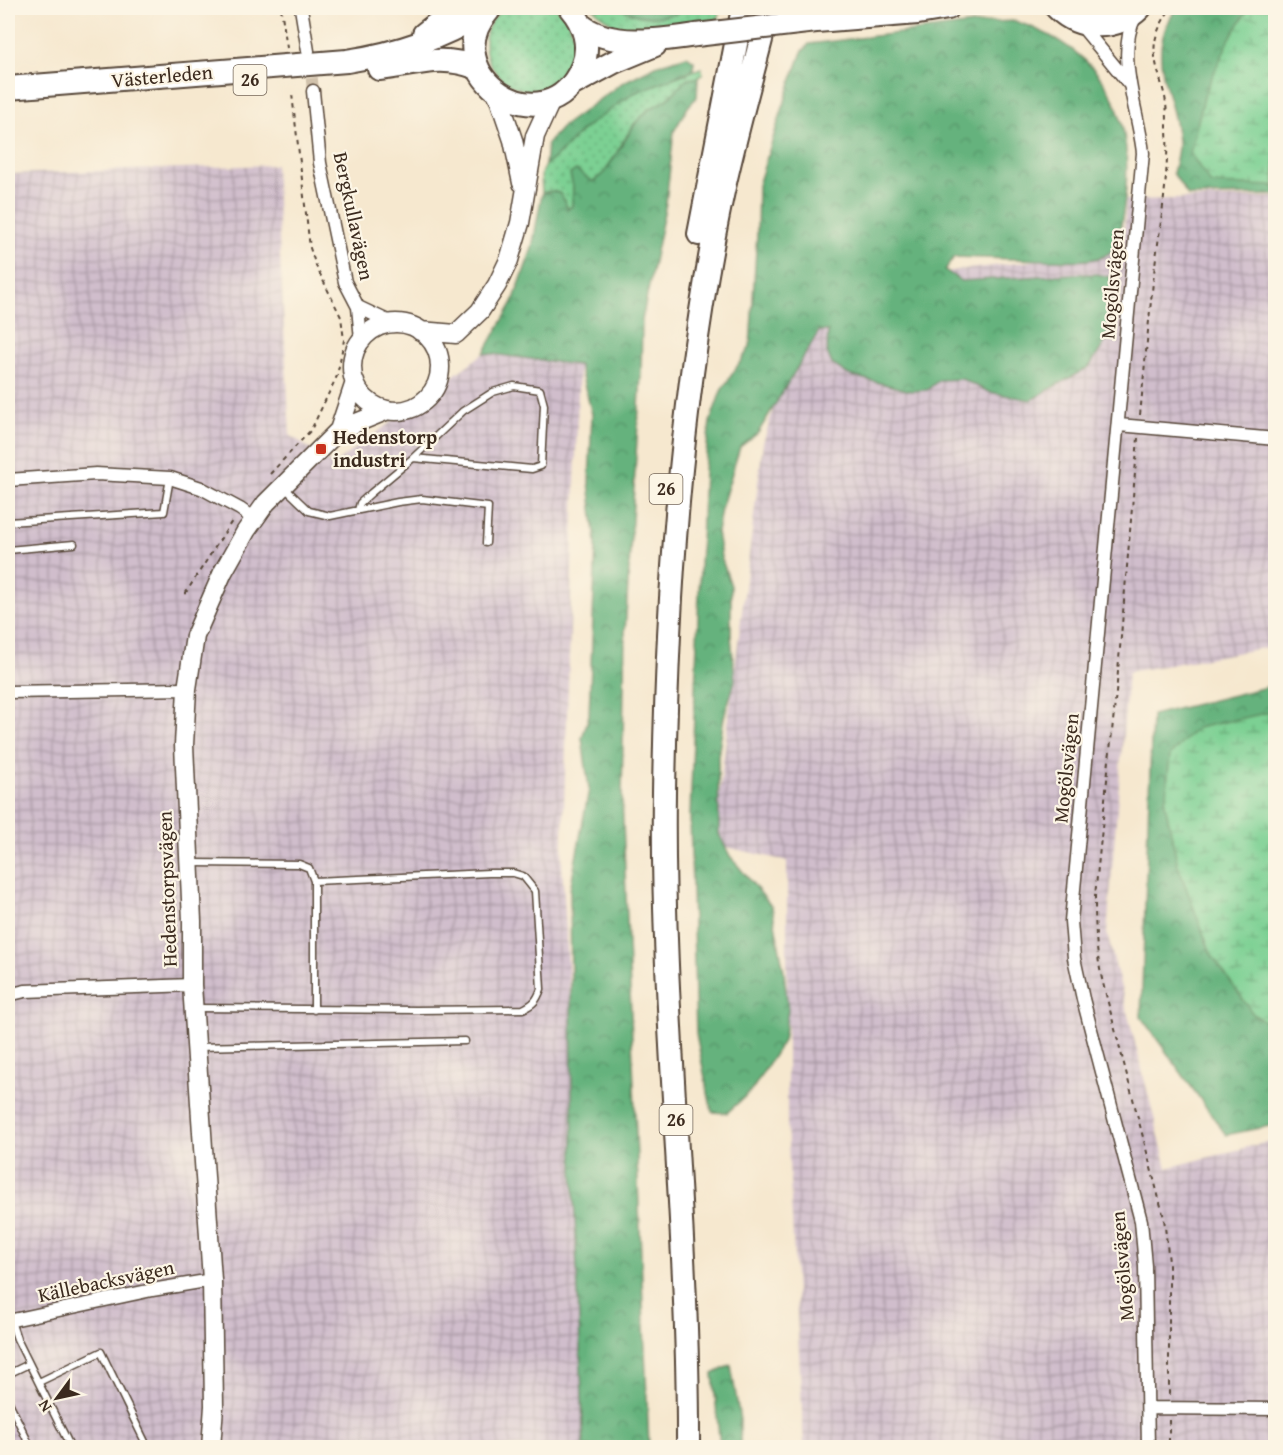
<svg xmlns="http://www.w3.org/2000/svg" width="1283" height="1455" font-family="'Gentium Book Plus',serif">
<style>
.industrial{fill:url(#industrial-grid)}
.grass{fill:url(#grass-dots);stroke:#5c7d58;stroke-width:1.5}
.forest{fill:url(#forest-crowns);stroke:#506e4e;stroke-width:1.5}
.wetland{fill:url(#wetland-marsh);stroke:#5c7d58;stroke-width:1.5}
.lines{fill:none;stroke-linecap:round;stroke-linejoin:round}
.street-tunnel{stroke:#d1c2ac;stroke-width:12;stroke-dasharray:12 6;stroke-linecap:butt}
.lane-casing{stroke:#574639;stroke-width:9}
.street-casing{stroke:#574639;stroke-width:15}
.secondary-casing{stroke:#574639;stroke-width:21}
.highway-casing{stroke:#574639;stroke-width:26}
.path{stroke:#574639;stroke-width:2;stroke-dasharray:4.5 4.5;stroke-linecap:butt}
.lane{stroke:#fff;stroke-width:6}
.street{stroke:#fff;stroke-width:12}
.secondary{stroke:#fff;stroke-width:18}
.highway{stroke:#fff;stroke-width:22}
.highway-bridge-casing{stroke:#574639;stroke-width:26;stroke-linecap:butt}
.highway-bridge{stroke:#fff;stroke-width:22}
.poi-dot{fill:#c8321e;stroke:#fcf5e5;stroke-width:2}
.labels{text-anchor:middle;stroke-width:4.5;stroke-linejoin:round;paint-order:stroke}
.shield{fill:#fcf5e5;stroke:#75675a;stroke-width:1.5}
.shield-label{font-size:18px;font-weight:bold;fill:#3b2a1e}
.street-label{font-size:20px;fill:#3b2a1e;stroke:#fcf5e5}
.poi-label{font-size:20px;font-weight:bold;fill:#3b2a1e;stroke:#fcf5e5;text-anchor:start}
</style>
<defs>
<pattern id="industrial-grid" width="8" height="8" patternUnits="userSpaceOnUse" patternTransform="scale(1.5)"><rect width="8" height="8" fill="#d0bdcc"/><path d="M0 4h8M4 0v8" fill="none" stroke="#aa9aa5"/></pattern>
<pattern id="grass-dots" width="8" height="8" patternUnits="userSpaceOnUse" patternTransform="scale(1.5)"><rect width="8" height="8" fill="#7cd093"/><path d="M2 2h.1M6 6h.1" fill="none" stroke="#67a977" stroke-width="1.8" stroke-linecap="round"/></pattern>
<pattern id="forest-crowns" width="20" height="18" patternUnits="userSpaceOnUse" patternTransform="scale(1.5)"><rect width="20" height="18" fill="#65b27d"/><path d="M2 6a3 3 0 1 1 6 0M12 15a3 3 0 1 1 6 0" fill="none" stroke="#549166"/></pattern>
<pattern id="wetland-marsh" width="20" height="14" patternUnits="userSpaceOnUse" patternTransform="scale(1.5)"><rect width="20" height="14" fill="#7cd093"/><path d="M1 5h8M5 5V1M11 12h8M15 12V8" fill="none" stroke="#67a977"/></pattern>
</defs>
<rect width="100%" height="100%" fill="#fcf5e5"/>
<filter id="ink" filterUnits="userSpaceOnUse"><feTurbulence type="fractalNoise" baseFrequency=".0167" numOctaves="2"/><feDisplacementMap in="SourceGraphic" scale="12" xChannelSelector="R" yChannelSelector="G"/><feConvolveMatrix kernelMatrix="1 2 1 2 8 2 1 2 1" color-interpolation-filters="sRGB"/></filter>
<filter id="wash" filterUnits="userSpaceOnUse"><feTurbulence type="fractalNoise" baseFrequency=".008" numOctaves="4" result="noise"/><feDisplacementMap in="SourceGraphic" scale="24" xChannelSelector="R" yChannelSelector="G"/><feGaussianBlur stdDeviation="1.35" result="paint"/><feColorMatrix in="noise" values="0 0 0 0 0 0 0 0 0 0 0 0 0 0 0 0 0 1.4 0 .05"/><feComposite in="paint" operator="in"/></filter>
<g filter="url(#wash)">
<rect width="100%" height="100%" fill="#f6e8cf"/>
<path class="industrial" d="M275 165 290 435 333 465 484 353 579 365 562 864 597 1447H8V174Z
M1275 197V646L1128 672 1107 933 1167 1168 1275 1140V1447H804L787 1123V861L713 844 763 443 786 367 834 311 912 276 1123 250 1126 200Z"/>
<path class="grass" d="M505 8H556C568 16 575 33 575 47 576 58 570 68 563 76 518 123 451 46 505 8Z
M592 8H621L626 11 678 13 688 8H721L718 20C692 24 643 38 619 28 610 24 600 14 592 8Z
M701 68 703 73 698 78 687 79 667 100 649 109 634 124 605 172 593 182 576 171 572 206 568 209 561 194 553 191 542 193 541 174 545 165 559 154 582 130 634 92Z"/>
<path class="forest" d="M621 8H688C667 19 642 21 621 8Z
M1177 8H1275V195L1188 196 1173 173C1175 163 1179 151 1178 141 1174 91 1142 55 1177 8Z
M1015 21C1110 53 1138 117 1123 213 1120 228 1120 249 1104 256 1089 263 1061 260 1045 260 1014 259 984 258 954 257L945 270 961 281 1074 274H1096L1110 277 1114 294 1106 341 1089 367 1031 400 989 392 962 379 939 380 927 390 911 391 849 375 832 364 827 352 828 331H819L758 433 740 447 721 509 717 532 721 557 731 586V635L735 681 724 717 718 757 719 834 730 856 772 907 784 972 788 1010 783 1041 752 1090 727 1113 712 1112 696 1034 690 815 704 470 710 422 721 391 750 347 757 234 758 185 792 79 802 52 809 44 990 22Z
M687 56 694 61 693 70 634 93 582 130 559 154 545 165 547 144 563 126 622 83 660 64Z
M698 78 697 97 688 107 674 131 666 203 642 320 641 375 625 632 622 797 649 1447H584L573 1167 570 890 589 789 582 738 589 715 596 543 589 482 592 414 579 365 484 353 513 302 532 248 542 193 553 191 561 194 568 209 572 206 573 187 570 174 576 170 593 182 605 172 635 124 649 109 667 100 687 79Z
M1275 685V1125L1226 1135 1141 1017 1152 715Z
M731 1365 740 1420V1447H720L713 1374Z"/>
<path class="wetland" d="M1249 8H1275V186L1211 184 1190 153 1205 93 1230 38Z
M1275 711H1276L1275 1028 1253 1014 1211 954 1178 866 1165 804 1170 755 1197 728Z"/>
</g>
<g filter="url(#ink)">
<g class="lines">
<path class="street-tunnel" d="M310 60 313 91"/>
<g class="lane-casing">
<path id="lane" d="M285 488 309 511 330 516 398 502 422 499 488 507 486 543
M358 510 360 503 371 493 413 458 463 411 493 392 514 386 540 390 544 405 541 466 532 469 413 458
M8 522 164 512 170 478
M8 550 74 544
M193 863 299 864 309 868 314 881 489 873H513L523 876 535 891 541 989C537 1000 534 1004 523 1009L417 1010 195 1008
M314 881V1010
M197 1047 465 1041
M11 1321 17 1339 71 1448
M8 1374 29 1364
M39 1382 101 1352 148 1448
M8 1400 31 1448"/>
</g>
<g class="street-casing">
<path id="street" d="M301 8 308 51
M1135 17C1115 56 1139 112 1143 153L1071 921 1074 958 1083 999 1141 1221 1145 1266 1148 1448
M1080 24 1130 85
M313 91 320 163 345 282 358 307 394 324
M358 307 361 340
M1119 425 1276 439
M8 480 96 474 170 478 201 488 240 509 254 519
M8 692 187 689
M8 995 25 991 192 985
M8 1321 152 1290 212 1280
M1148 1408 1276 1409"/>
</g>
<g class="secondary-casing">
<path id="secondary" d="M497 93 513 140 522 183
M352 367a44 44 0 1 1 88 0a44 44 0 1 1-88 0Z
M420 331 456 334 480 311 497 285 509 260 520 223 535 136 551 101
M339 430 355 382
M211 1448 214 1406 212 1280 192 985V921L184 745 187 689 195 636 223 572 246 531 266 503 339 430 388 410"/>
</g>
<g class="highway-casing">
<path id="highway" d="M1057 8C1080 31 1117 31 1140 8
M489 10C432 73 546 151 582 67 591 46 584 24 570 8
M816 21 918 13 948 8
M582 26C613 48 661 40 696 35
M424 34 457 8
M379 69C418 65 439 53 478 68
M573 84 614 62 655 45
M8 88 347 61C400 53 440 38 486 12
M699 234 743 8
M688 1448C689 1229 661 1011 664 792 667 601 680 408 717 220 731 148 752 78 769 8"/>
</g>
<path class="path" d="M281 8 287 48
M1140 415C1145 365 1149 315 1155 265 1161 221 1169 173 1167 129 1167 119 1167 107 1165 97 1155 57 1145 45 1171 8
M1138 438 1117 683 1095 896C1095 928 1096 957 1104 987L1164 1218 1169 1262V1397
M270 474 311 430 337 376 344 340 341 317 316 266 310 248 292 94
M185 594 232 521
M1169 1420V1448"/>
<use href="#lane" class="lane"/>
<use href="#street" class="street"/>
<use href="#secondary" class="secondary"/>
<use href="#highway" class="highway"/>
<g class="highway-bridge-casing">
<path id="highway-bridge" d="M696 35 816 21"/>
</g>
<use href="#highway-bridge" class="highway-bridge"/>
</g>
</g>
<rect class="poi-dot" x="315" y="443" width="12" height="12" rx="3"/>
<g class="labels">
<g class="shield">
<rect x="233.5" y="65" width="33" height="30" rx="4.5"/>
<rect x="649.5" y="474" width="33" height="30" rx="4.5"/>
<rect x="659.5" y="1105" width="33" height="30" rx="4.5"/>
</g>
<g class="shield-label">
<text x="250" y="86">26</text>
<text x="666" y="495">26</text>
<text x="676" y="1126">26</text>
</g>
<g class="street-label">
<text transform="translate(162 76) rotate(-5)" y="7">Västerleden</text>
<text transform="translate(354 216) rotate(78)" y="7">Bergkullavägen</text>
<text transform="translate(1112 284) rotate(-85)" y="7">Mogölsvägen</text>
<text transform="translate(1066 768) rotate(-84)" y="7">Mogölsvägen</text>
<text transform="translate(167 889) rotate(-92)" y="7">Hedenstorpsvägen</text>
<text transform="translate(1122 1266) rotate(-95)" y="7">Mogölsvägen</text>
<text transform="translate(106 1281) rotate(-12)" y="7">Källebacksvägen</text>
</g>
<g class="poi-label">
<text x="333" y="444">Hedenstorp<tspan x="333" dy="23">industri</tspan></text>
</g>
</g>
<rect width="1283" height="1455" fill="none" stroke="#fcf5e5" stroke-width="30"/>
<g transform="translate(57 1398) rotate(237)" stroke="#fcf5e5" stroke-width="4.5" paint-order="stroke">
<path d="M0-4.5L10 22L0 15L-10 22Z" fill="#3b2a1e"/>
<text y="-9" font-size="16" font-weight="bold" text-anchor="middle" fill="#3b2a1e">N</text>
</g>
</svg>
